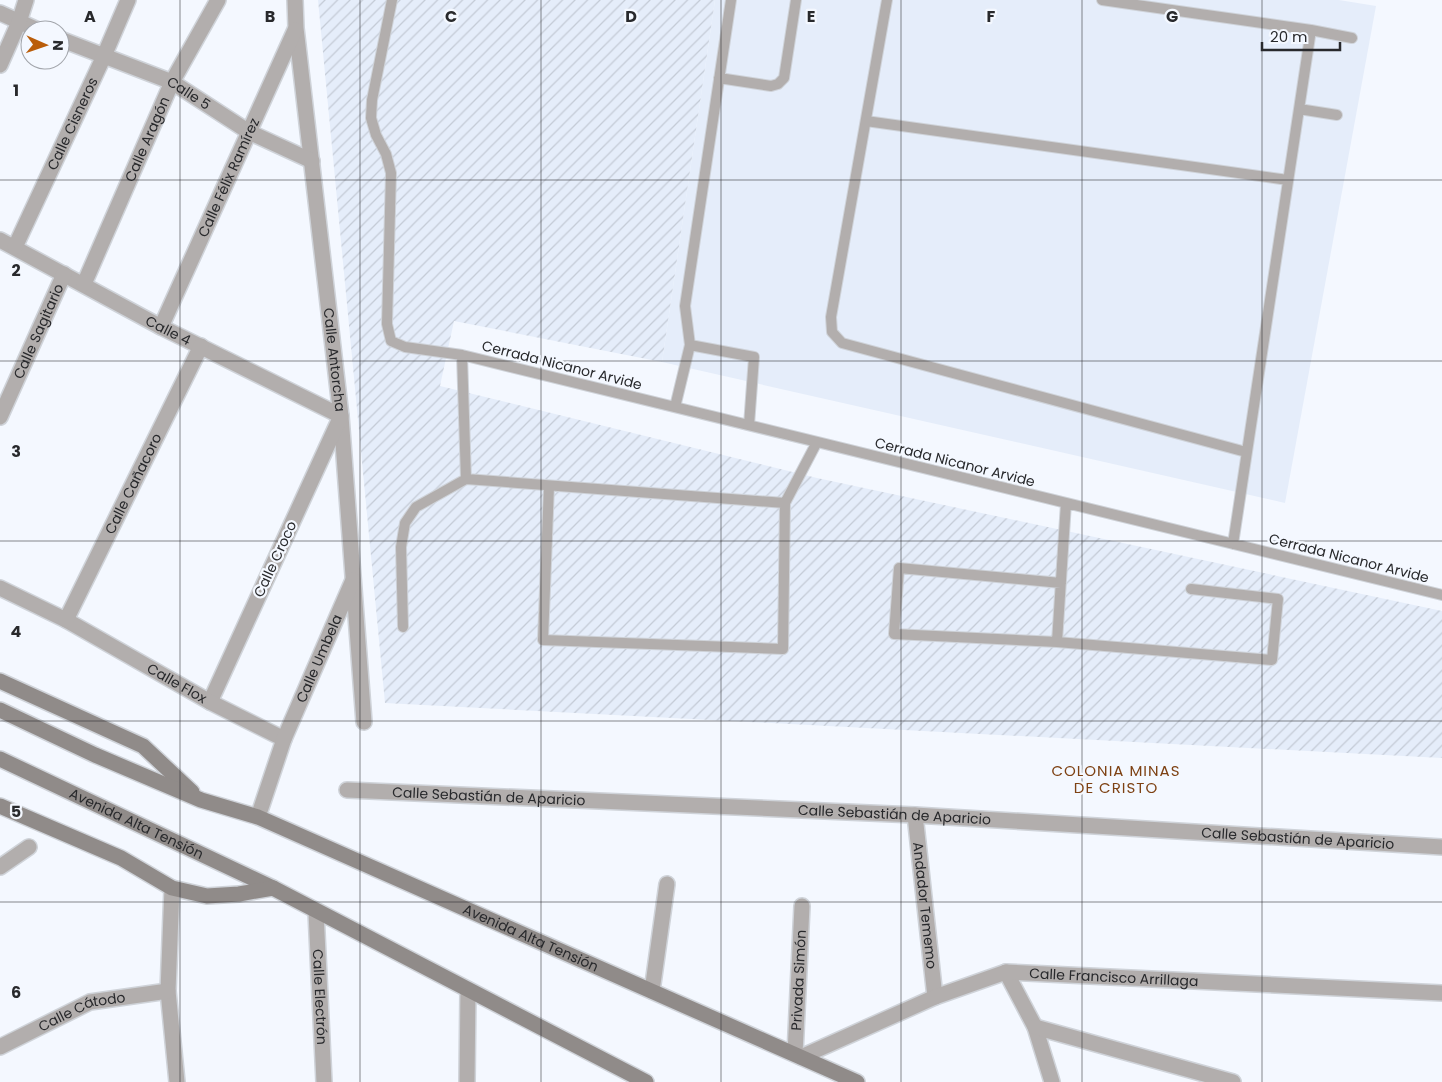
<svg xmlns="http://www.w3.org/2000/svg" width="1442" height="1082" font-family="Poppins,sans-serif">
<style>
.built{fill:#e5edfa}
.industrial{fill:url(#industrial-furrows)}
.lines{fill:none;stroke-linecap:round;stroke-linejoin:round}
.lane-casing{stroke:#cfd3d9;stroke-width:12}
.street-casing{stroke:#cfd3d9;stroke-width:18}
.secondary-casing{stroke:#cfd3d9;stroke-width:18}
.lane{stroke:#b2aead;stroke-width:10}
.street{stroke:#b2aead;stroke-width:15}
.secondary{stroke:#908b89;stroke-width:15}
.grid{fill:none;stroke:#28292c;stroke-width:1;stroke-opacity:0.55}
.labels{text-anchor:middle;stroke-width:4.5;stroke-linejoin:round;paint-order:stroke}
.street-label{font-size:14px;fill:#28292c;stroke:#f4f8ff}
.neighbourhood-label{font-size:15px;letter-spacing:1px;fill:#7e4214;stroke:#f4f8ff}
.grid-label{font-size:16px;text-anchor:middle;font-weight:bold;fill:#28292c;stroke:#f4f8ff;stroke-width:4.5;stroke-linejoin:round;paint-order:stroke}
</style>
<defs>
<pattern id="industrial-furrows" width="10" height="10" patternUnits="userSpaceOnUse" patternTransform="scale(1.25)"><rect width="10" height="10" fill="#e5edfa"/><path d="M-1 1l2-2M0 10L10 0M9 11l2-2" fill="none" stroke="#c4cbd6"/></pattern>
</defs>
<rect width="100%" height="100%" fill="#f4f8ff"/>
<path class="built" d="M715 0H1339L1376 6 1285 503 662 362Z"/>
<path class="industrial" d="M318 0H715L662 362 454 321 440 386 817 478 1442 611V758L385 703Z"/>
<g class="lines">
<g class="lane-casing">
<path id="lane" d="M392 0 372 100 371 118 376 135 386 154 391 173 387 324 391 341 405 347 462 355 1442 595
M887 0 831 317 832 332 842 343 1246 452
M1102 0 1311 30 1233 544
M1311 30 1352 38
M719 78 771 86 778 84 784 78 796 0
M1299 109 1337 115
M866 121 1288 180
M690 345 685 306 731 0
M462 355 466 479 785 503 817 442
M675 407 690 345 754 357 749 425
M549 486 543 640 783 649 785 503
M1061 583 899 568 894 634 1057 642 1272 660 1278 599 1191 589
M403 627 401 547 405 523 416 507 466 479
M1057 642 1066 503"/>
</g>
<g class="street-casing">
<g id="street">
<path id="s1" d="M295 0 296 28 341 416 364 722"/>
<path d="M0 13 38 30"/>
<path id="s2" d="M60 39 172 82 249 132 312 161"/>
<path d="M0 65 19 22 26 0"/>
<path id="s3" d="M0 240 161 327 341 416 210 702"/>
<path id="s4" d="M15 247 104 56 128 0"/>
<path id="s5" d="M84 284 172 82 218 0"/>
<path id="s6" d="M161 327 295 30"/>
<path id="s7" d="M0 417 64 274"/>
<path id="s8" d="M0 588 66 620 210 702 284 739"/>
<path id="s9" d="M66 620 201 346"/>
<path id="s10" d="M347 790 915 815 1442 847"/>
<path id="s11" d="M915 815 935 997"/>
<path id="s12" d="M258 817 284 739 353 580"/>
<path d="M0 867 29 847"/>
<path d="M172 888 168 991 177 1082"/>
<path id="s13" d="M316 912 324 1082"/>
<path d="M1006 972 1035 1027 1052 1082"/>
<path d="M652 991 667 884"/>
<path d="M1035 1027 1233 1082"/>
<path id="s14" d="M0 1047 90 1002 168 991"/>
<path id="s15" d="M795 1054 802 906"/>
<path id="s16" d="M801 1057 935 997 1006 972 1442 993"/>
<path d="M467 1082 468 990"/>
</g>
</g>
<g class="secondary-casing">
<g id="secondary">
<path d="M0 681 143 746 192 792"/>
<path id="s17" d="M0 710 95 755 201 800 258 817 857 1082"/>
<path id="s18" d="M0 759 273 888 646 1082"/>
<path d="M0 806 121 858 172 888 207 896 239 894 273 888"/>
</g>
</g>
<use href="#lane" class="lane"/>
<use href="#street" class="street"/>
<use href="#secondary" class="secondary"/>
</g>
<path class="grid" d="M180 0V1082M360 0V1082M541 0V1082M721 0V1082M901 0V1082M1082 0V1082M1262 0V1082M0 180H1442M0 361H1442M0 541H1442M0 721H1442M0 902H1442"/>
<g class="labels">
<g class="street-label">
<text dy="5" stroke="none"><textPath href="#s2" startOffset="140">Calle 5</textPath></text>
<text dy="5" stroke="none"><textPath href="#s4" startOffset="136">Calle Cisneros</textPath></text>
<text dy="5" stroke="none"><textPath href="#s5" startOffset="158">Calle Aragón</textPath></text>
<text dy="5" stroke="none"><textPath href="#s6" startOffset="164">Calle Félix Ramírez</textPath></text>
<text dy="5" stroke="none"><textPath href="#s3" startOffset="191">Calle 4</textPath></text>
<text dy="5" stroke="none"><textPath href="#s7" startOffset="94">Calle Sagitario</textPath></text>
<text dy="5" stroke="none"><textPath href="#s1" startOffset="362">Calle Antorcha</textPath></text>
<text transform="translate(562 365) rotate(14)" y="5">Cerrada Nicanor Arvide</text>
<text transform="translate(955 462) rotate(14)" y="5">Cerrada Nicanor Arvide</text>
<text dy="5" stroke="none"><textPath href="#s9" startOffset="152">Calle Cañacoro</textPath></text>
<text transform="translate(1349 558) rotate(14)" y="5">Cerrada Nicanor Arvide</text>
<text transform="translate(275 559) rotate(-65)" y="5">Calle Croco</text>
<text dy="5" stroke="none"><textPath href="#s12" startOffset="170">Calle Umbela</textPath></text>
<text dy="5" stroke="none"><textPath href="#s8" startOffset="201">Calle Flox</textPath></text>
<text dy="5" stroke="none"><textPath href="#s10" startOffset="142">Calle Sebastián de Aparicio</textPath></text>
<text dy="5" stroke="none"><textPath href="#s10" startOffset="548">Calle Sebastián de Aparicio</textPath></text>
<text dy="5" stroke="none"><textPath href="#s18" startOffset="151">Avenida Alta Tensión</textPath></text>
<text dy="5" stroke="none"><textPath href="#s10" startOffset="952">Calle Sebastián de Aparicio</textPath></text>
<text dy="5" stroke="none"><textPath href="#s11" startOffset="91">Andador Tememo</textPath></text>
<text dy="5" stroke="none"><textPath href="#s17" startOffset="578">Avenida Alta Tensión</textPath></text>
<text dy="5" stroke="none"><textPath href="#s16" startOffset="330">Calle Francisco Arrillaga</textPath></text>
<text dy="5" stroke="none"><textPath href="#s15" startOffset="74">Privada Simón</textPath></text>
<text dy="5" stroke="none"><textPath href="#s13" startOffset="85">Calle Electrón</textPath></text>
<text dy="5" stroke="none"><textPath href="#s14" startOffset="90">Calle Cátodo</textPath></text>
</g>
<g class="neighbourhood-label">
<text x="1116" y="776">COLONIA MINAS<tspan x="1116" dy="17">DE CRISTO</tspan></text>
</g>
</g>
<g class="grid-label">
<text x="90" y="22">A</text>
<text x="270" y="22">B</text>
<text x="451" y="22">C</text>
<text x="631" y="22">D</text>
<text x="811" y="22">E</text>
<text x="991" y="22">F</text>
<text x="1172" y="22">G</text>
<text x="16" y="96">1</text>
<text x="16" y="276">2</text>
<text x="16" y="457">3</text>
<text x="16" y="637">4</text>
<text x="16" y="817">5</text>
<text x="16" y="998">6</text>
</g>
<g transform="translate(45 45) rotate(92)"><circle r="24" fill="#f4f8ff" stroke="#a2a5ab"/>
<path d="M0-4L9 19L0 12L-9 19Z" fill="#ba5d0a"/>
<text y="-8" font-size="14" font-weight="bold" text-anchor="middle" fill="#28292c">N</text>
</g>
<path d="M1262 42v8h78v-8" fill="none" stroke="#28292c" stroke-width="2.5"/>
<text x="1270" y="42" font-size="15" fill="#28292c" stroke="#f4f8ff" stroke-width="4" paint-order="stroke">20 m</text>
</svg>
